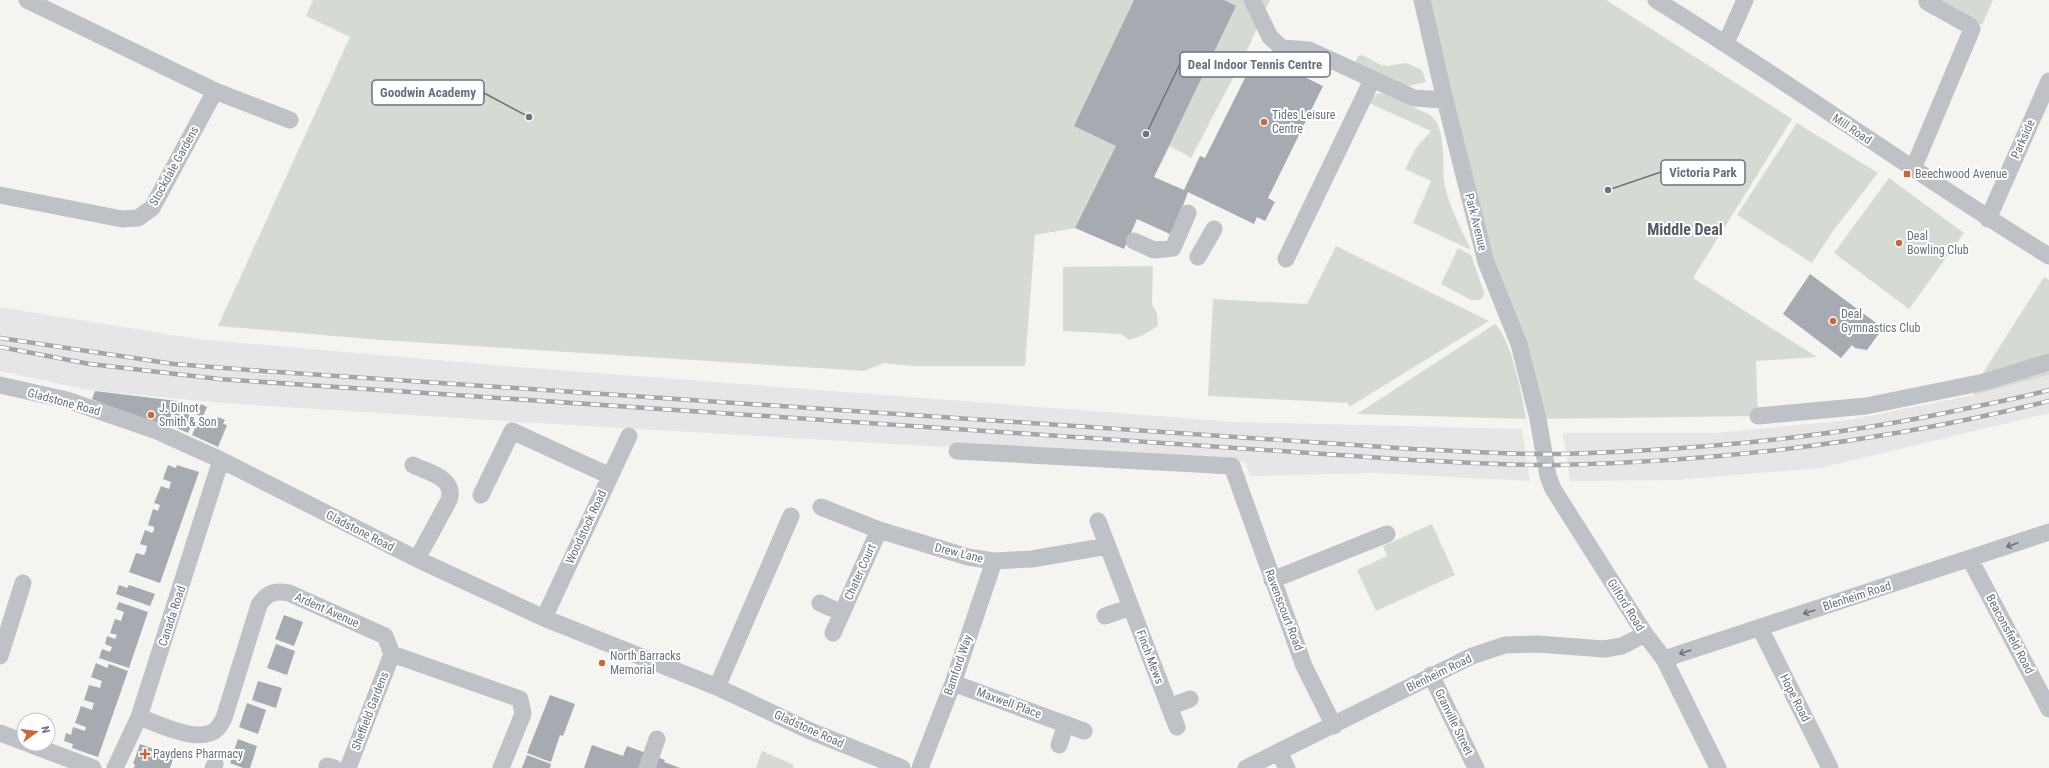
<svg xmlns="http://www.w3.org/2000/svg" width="2049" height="768" font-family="'Roboto Condensed',sans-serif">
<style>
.built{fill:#e5e6e5}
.green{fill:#d5dbd3}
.building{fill:#a5abb1}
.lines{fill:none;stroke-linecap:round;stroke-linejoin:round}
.minor{stroke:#bec1c5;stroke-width:17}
.rail-casing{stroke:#a2a6ab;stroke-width:4.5}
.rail{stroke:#fff;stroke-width:3;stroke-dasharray:9;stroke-linecap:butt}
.oneway{stroke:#67737f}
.poi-dot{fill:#cc673a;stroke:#fff;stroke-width:1.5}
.labels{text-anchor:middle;stroke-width:4;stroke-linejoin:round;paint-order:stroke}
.poi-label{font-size:12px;fill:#67737f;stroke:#fff;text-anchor:start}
.street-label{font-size:12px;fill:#67737f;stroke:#fff}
.district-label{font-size:16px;font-weight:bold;fill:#545c65;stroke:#fff}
.leader{fill:none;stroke:#67737f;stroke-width:1.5}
.callout-dot{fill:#67737f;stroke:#fff;stroke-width:1.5}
.callout{fill:#fff;stroke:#67737f;stroke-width:1.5}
.callout-label{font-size:13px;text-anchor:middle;font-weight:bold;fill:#67737f}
</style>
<rect width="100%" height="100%" fill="#f4f5f1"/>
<path class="built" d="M0 307 196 339 505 366 1235 422 1522 429 1530 481 1375 473 1250 476 1245 462 1114 453 947 447 537 423 224 403 89 390 0 371Z
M2049 375V413L1821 468 1675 480 1570 481 1563 433H1716L1850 420 1974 395Z"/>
<path class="green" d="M313 0H1270L1244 57 1191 158 1170 146 1159 167 1116 146 1075 228 1035 235 1025 366H912L884 363 864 371 380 340 218 326 350 37 306 16Z
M1422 0H1606L1792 119 1693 278 1817 357 1756 361 1758 416 1538 419 1486 262Z
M1934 0H1993L1982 25Z
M1362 55 1381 65 1388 66 1406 63 1422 70 1426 82 1409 86 1399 84 1355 63 1358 56Z
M1384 93 1430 115C1448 128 1441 167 1445 186 1450 208 1461 229 1471 250L1413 223 1431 181 1405 169 1416 148 1431 131 1369 103 1376 94Z
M1797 123 1878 173 1833 231 1812 263 1737 215Z
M1889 178 1964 233 1909 309 1834 253Z
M1336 246 1489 321 1349 407 1348 403 1208 396 1213 299 1307 304Z
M1458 248 1471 255 1484 292 1483 297 1479 300H1471L1441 284Z
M1153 266 1152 304 1157 313 1158 326C1149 332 1140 337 1129 340L1121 334 1063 331V267Z
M2044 277 2049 280V375L1974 395 1972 390Z
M1495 324C1512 341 1522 395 1526 419L1357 414Z
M1432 524 1455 575 1376 611 1357 570 1387 556 1383 546Z
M762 751 794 765 793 768H756Z"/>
<path class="building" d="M1134 0H1224L1236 6 1154 177 1184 190 1200 156 1205 158 1257 54 1323 86 1268 198 1275 202 1265 221 1257 217 1254 224 1188 192 1172 235 1137 219 1124 249 1075 228 1116 146 1074 126Z
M1810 274 1883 328 1867 350 1855 348 1852 345 1841 358 1783 314Z
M95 391 177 401 165 430 92 399Z
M180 401 192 407 188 415 195 418 188 433 170 425Z
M201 404 207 407 203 416 216 422 218 417 225 420 223 424 227 425 218 447 192 435 200 416 196 414Z
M168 465 176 468 177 465 199 472 160 583 129 572 136 553 144 555 146 551 147 546 140 544 145 530 152 533 154 530V527L148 525 153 509 158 511 160 505 154 503 161 486 169 489 170 486 171 482 163 479Z
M119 585 127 588 129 585 155 594 150 606 116 594Z
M119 602 148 612 129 668 99 658 102 649 110 652 112 647 105 644 107 636 115 639 117 635 110 633 115 619 121 621 124 612 116 609Z
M284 615 303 622 294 646 275 639Z
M276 644 295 651 287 675 267 668Z
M96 663 107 668 109 664 128 671 98 757 72 748 73 744 64 741 66 733 71 735 73 727 85 731 86 727 75 723 81 706 92 710 94 703 84 700 89 685 100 688 102 681 91 677Z
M258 681 282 688 276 708 252 700Z
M550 695 575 704 563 736 560 735 551 762 527 753Z
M247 703 266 710 258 734 239 727Z
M238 739 257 746 250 768H243L230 763Z
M140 744 174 756 170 768H134L135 764H133Z
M592 745 623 756 627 746 665 760 664 762 680 768H584Z
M527 755 551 764 550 768H522Z"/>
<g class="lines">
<path class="minor" d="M27 0 215 91 290 120
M1252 0 1270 37 1282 48 1309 50 1414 98 1445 100
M1422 0 1445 100 1486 262 1519 344 1538 419 1548 476 1553 489 1645 634 1664 659 1718 768
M1656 0C1789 82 1916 174 2049 256
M1726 43 1745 0
M1913 169 1972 29 1970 26 1927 2
M0 195 122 219 138 218 152 208 215 91
M1988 219 2049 81
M1134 241 1154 250 1173 248 1188 213
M1198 257 1214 229
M1286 259 1372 80
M0 385 67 400 157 431 221 460 417 559 544 618 717 687 808 730 902 768
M1758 416 1866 406 1984 382 2049 362
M957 451 1232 466 1304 666 1334 726
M413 465C429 473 456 478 449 500L417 559
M481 495 512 431 610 476
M821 507 879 530 968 557 994 561 1032 559 1108 546
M1098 521 1177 727
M1970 559 2049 709
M1272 580 1387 534
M820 603 842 613
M1105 616 1131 607
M544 618 629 436
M1760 628 1830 768
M833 633 879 530
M0 656 23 583
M1664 659 2049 532
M1431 675 1476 768
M953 683 1084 731
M717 687 791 516
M1169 707 1190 699
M139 717C159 724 199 745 217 729 220 726 222 721 224 718L259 605C267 593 274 590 289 593L385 636 392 654 520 699 523 714 501 768
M0 733 24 742
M29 744 93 768
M1059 745 1066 724
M1279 752 1287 768
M327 766 334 768
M115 768 139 717 221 460
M213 768 215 764
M348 768 392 654
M647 768 657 739
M920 768 953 683 994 561
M1246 768 1472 656 1505 645 1537 644 1604 649 1622 646 1645 634"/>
<g class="rail-casing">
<path id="rail" d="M0 338 174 364 263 371 1413 449C1462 451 1512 455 1561 454 1696 450 1832 438 1964 409 1992 403 2021 398 2049 390
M0 347 90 364 219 379 1412 460C1461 462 1511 466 1560 465 1725 461 1889 441 2049 401"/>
</g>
<use href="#rail" class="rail"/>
</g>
<defs><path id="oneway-shaft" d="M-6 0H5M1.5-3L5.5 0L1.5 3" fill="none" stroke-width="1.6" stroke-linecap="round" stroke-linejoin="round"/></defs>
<g class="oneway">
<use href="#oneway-shaft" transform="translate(2012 545) rotate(161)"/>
<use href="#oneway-shaft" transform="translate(1809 612) rotate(162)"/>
<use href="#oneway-shaft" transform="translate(1685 652) rotate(162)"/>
</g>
<g class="poi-dot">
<circle cx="1264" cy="122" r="4"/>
<rect x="1903" y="170" width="8" height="8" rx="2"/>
<circle cx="1899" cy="243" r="4"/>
<circle cx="1833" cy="321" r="4"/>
<circle cx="151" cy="415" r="4"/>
<circle cx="602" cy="663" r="4"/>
<path d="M143 748h4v4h4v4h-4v4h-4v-4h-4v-4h4z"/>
</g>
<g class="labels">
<g class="poi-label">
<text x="1272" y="119">Tides Leisure<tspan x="1272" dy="14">Centre</tspan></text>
<text x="1915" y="178">Beechwood Avenue</text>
<text x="1907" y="240">Deal<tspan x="1907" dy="14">Bowling Club</tspan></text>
<text x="1841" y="318">Deal<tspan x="1841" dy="14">Gymnastics Club</tspan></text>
<text x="159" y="412">J. Dilnot<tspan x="159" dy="14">Smith &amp; Son</tspan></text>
<text x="610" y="660">North Barracks<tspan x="610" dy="14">Memorial</tspan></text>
<text x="153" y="758">Paydens Pharmacy</text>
</g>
<g class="street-label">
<text transform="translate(1852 129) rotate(34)" y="4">Mill Road</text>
<text transform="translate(2023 139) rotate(-66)" y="4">Parkside</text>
<text transform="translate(174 166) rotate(-61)" y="4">Stockdale Gardens</text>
<text transform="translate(1476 222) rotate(76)" y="4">Park Avenue</text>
<text transform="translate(64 402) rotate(15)" y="4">Gladstone Road</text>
<text transform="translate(586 527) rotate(-65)" y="4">Woodstock Road</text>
<text transform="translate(360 531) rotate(27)" y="4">Gladstone Road</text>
<text transform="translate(959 553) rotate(14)" y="4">Drew Lane</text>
<text transform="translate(860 572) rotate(-66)" y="4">Chater Court</text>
<text transform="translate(1857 596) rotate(-18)" y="4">Blenheim Road</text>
<text transform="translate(1626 605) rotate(58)" y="4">Gilford Road</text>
<text transform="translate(327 610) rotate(24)" y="4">Ardent Avenue</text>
<text transform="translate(1284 610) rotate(69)" y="4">Ravenscourt Road</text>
<text transform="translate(172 616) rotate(-72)" y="4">Canada Road</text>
<text transform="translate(2010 634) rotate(62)" y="4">Beaconsfield Road</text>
<text transform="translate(1150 657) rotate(69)" y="4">Finch Mews</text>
<text transform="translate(958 665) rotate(-71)" y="4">Bamford Way</text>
<text transform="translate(1439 673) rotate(-26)" y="4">Blenheim Road</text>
<text transform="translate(1795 698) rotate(63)" y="4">Hope Road</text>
<text transform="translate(1009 703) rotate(20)" y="4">Maxwell Place</text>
<text transform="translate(370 711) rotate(-69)" y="4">Sheffield Gardens</text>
<text transform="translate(1454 722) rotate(64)" y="4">Granville Street</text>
<text transform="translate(809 729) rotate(24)" y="4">Gladstone Road</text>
</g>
<g class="district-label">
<text x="1685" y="235">Middle Deal</text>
</g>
</g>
<path class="leader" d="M1146 134L1180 64M529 117L484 93M1608 190L1661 172"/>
<g class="callout-dot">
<circle cx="1146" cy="134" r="4"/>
<circle cx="529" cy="117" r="4"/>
<circle cx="1608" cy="190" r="4"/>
</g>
<g class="callout">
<rect x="1180" y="52" width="150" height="25" rx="4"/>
<rect x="372" y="80" width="112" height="25" rx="4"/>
<rect x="1661" y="160" width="84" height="25" rx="4"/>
</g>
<g class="callout-label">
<text x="1255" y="69">Deal Indoor Tennis Centre</text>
<text x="428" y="97">Goodwin Academy</text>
<text x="1703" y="177">Victoria Park</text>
</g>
<g transform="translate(36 732) rotate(76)"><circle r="19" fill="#ffffff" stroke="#c2c7cc"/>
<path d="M0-3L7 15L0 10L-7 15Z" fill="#cc673a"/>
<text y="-6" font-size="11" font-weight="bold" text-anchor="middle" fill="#67737f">N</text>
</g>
</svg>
